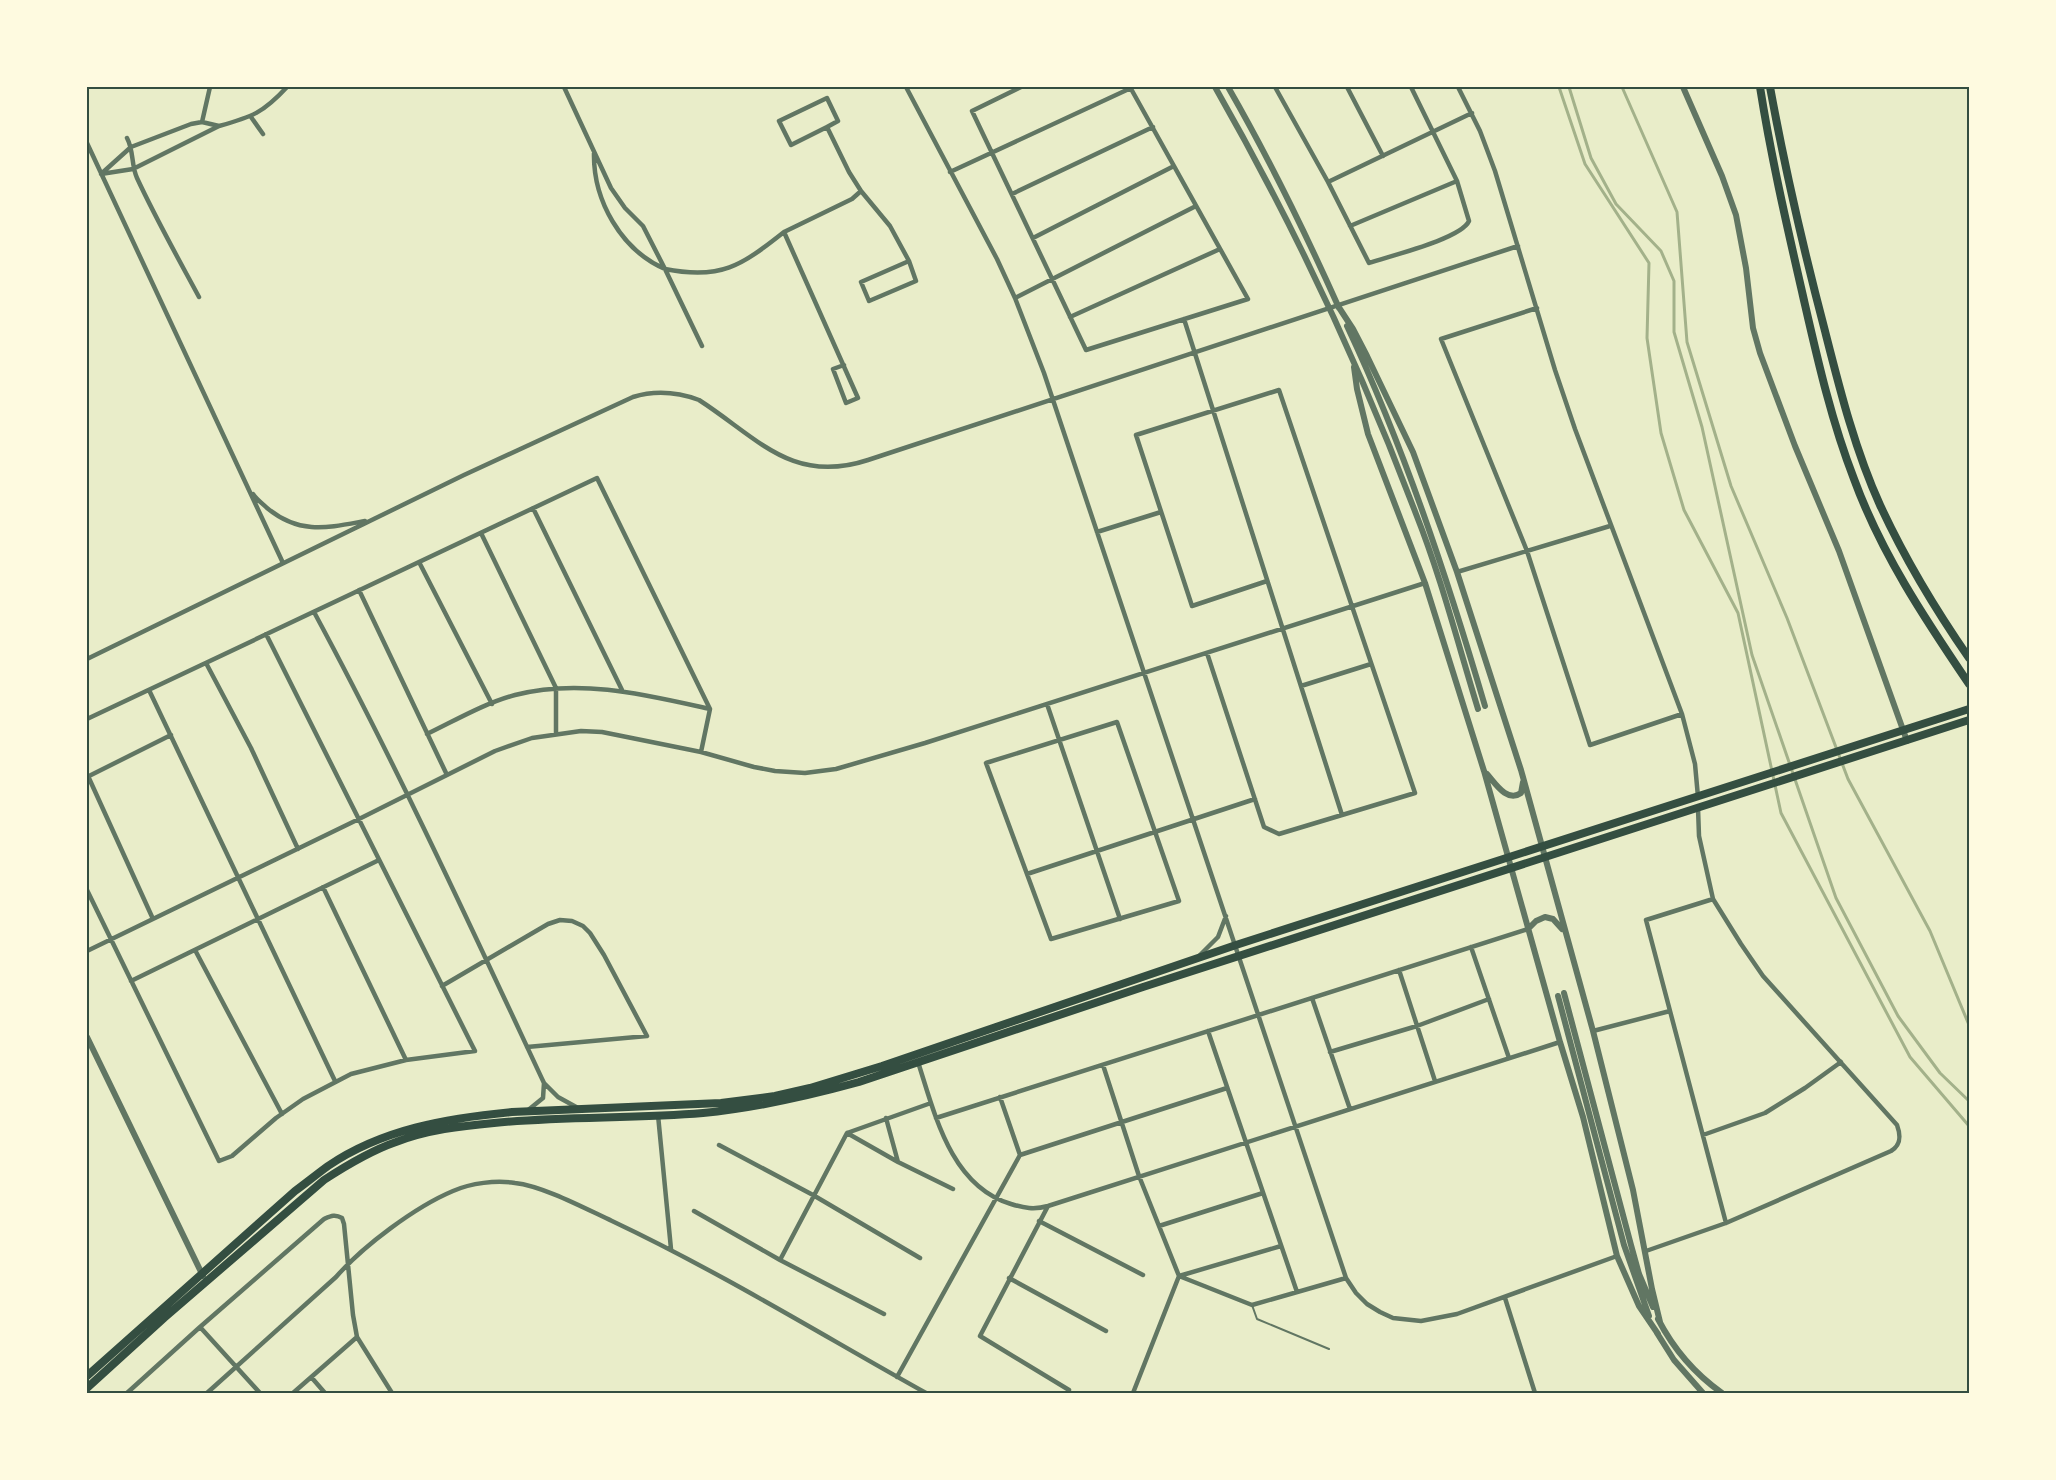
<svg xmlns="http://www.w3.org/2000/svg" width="2056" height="1480" font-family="'Archivo Narrow',sans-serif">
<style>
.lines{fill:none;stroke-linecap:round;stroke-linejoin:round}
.stream{stroke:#a3b18a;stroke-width:3}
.service{stroke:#617663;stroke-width:2}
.minor{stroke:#617663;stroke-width:4.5}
.tertiary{stroke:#617663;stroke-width:6}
.primary{stroke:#344e41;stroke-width:8}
.trunk{stroke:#344e41;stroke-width:8}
.neatline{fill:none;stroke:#344e41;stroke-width:2}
</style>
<rect width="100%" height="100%" fill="#e9edc9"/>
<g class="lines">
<path class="stream" d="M1559 87 1585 164 1649 263 1647 338 1661 433 1684 510 1738 613 1781 813 1910 1057 1969 1126
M1569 87 1591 158 1616 204 1661 251 1674 281V332L1702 427 1752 655 1836 898 1898 1016 1940 1073 1969 1101
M1622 87 1677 212 1687 342 1731 486 1787 618 1848 779 1930 931 1969 1025"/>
<path class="service" d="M1252 1305 1257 1319 1329 1349"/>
<path class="minor" d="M564 87 611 188 625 208 643 226 665 269
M906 87 997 259 1015 298 1044 373 1346 1278 1356 1293 1367 1304 1380 1312 1393 1318 1421 1321 1457 1314 1617 1256
M1021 87 972 111 1086 350 1248 299 1130 87
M1275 87 1328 182 1369 263C1389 256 1461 239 1469 221L1457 181 1411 87
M1347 87 1383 156
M1458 87 1480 131 1495 171 1555 370 1575 429 1682 714 1695 764 1698 797
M251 117 263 134
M202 122 219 126 133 169 101 174 131 147 191 124Z
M202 122 210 87
M219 126C252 117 263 113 287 87
M827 127 791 145 779 121 827 98 838 121 827 127 849 172 861 191 890 226 909 261 916 281 869 301 861 282 909 261
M127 138C134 151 131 165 137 178 156 219 178 258 199 297
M87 143 283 563
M594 153C593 200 621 250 665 269
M950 172 1131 88
M1328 182 1472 113
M1012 194 1153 127
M1350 226 1457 181
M1033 238 1174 166
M1015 298 1196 206
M1537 308 1441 339 1527 551 1590 745 1682 714
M1070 317 1220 249
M1184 319 1342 815
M702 346 665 269C721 280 741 266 784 232
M844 365 833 369 846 403 858 398 784 232 852 199 861 191
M253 494C257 500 262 503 267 508 300 535 327 528 365 521
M533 508 622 690
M1097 532 1161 512
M481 533 556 688V734
M419 562 492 704
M1457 572 1610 526
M359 590 447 775
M314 612C397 766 470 925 544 1083L558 1097 578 1108
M1207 653 1264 827 1279 834 1415 793 1279 390 1136 435 1192 606 1267 581
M87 659 464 475 633 397C656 390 677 392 699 400 758 438 792 485 868 460L1518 246
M206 663 251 748 298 849
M1301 686 1371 664
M149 690 335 1081
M1047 704 1120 919
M87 719 597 478 710 709 701 752
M1117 722 1179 901 1051 939 986 763Z
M427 734C456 720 485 703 515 695 580 678 647 695 710 709
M88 776 153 919
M87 777 171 735
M1027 874 1255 799
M323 887 406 1060
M87 890 219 1161 232 1156 276 1118 303 1099 351 1074 406 1060 475 1051 266 634
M1713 899 1646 920 1726 1223
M1471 947 1509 1058
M195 950 282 1114
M87 951 359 819 495 751 532 738 581 731 602 732 701 752 754 767 775 771 805 773 836 769 925 743 1425 583
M1200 955 1218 937 1226 916
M1399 970 1435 1081
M131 981 379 860
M442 986 548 924 560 920 572 921 583 926 590 933 604 955 647 1036 527 1047
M1312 998 1350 1109
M1208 1031 1297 1292
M1593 1031 1670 1011
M1330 1052 1417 1026 1489 999
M918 1062C935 1115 951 1186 1011 1204 1024 1208 1034 1210 1048 1206L1560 1042
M1103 1065 1139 1176 1179 1276 1133 1393
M1000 1097 1020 1155
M527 1111 543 1098 544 1083
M658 1115 671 1249
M886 1118 898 1162 953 1189
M936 1118 1528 929
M847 1133 898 1162
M1703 1135 1765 1113 1805 1088 1841 1062
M719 1145 813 1195 920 1258
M1048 1206 980 1336 1069 1390
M694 1211 780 1260
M1039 1221 1143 1275
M1159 1226 1263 1193
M1646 1251 1726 1223 1891 1151C1901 1145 1901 1136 1897 1125L1763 976 1741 944 1713 899 1699 836 1698 808
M1179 1276 1252 1305 1346 1278
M1179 1276 1281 1246
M1009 1278 1106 1331
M1505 1298 1535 1393
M884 1314 780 1260 847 1133 931 1103
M200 1327 324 1219C331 1216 335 1214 342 1218L344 1224 353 1315 357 1337 392 1393
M897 1377 1020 1155 1227 1088
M312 1378 325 1393
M127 1393 200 1327 260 1393
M207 1393 336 1277C363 1246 415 1207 453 1191 471 1183 496 1180 515 1183 543 1186 586 1209 612 1221 720 1272 822 1335 926 1393
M293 1393 357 1337"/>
<path class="tertiary" d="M1215 87C1292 222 1361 368 1416 514 1441 577 1458 644 1478 709
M1228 87C1270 160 1305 232 1339 308
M1683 87 1722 176 1736 215 1746 268 1753 328 1760 353 1795 446 1839 551 1907 741
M1338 306 1353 329 1367 356 1413 452 1457 572 1521 770 1593 1031 1633 1190 1652 1289 1660 1322
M1347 326C1404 447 1447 577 1485 706
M1354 367 1357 389 1368 434 1425 583 1484 771 1560 1042 1583 1117 1617 1256 1639 1306 1658 1334
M1487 774C1495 783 1507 803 1521 793L1523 782
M1528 929 1536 921 1545 917 1553 919 1562 929
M1564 993 1631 1245 1639 1274 1653 1307
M1558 996 1624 1245 1649 1316
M87 1037 203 1276
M1658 1319C1673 1348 1695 1374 1722 1393
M1657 1333 1674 1360 1703 1393"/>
<path class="primary" d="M87 1376 295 1191C306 1183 317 1174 328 1166 382 1129 448 1118 512 1112L721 1103 775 1096 810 1088 882 1066 1236 945 1969 709
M87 1388 164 1318 324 1180C347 1165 370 1151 396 1142 427 1130 461 1126 494 1123 563 1116 634 1119 703 1113 756 1108 808 1096 859 1082L1143 987 1969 720"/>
<path class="trunk" d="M1760 87C1771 157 1787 226 1803 296 1817 357 1831 420 1854 479 1881 553 1925 619 1969 684
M1770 87C1785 169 1804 251 1825 331 1840 390 1855 450 1880 505 1905 559 1935 609 1969 658"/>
</g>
<rect width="2056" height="1480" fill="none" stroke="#fefae0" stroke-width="177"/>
<rect x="88" y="88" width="1880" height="1304" class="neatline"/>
</svg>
